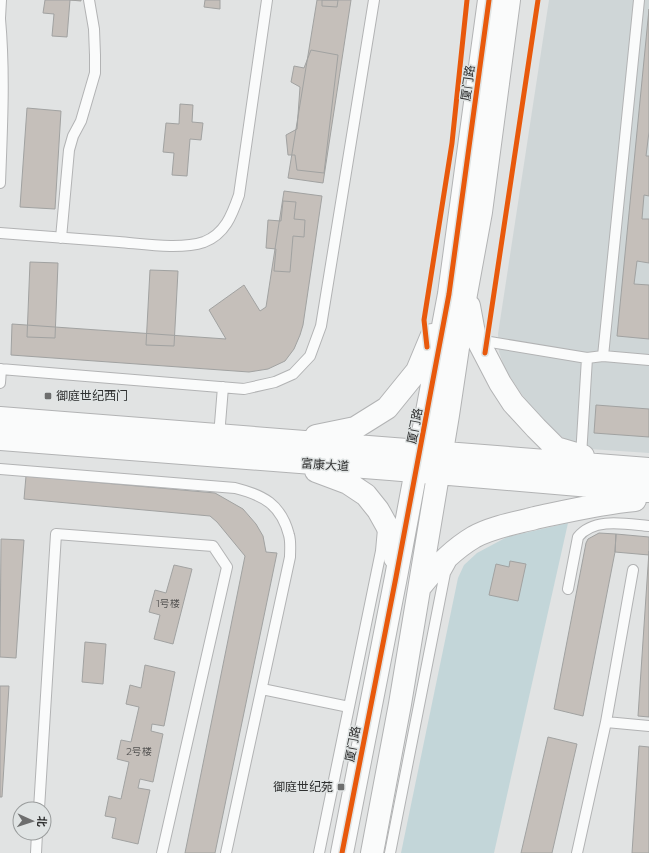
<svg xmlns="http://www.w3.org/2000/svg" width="649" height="853" font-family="Montserrat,'Noto Sans SC',sans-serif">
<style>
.built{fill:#cfd6d7}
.green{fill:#c3d6d9}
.building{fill:#c5bfba;stroke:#a1a2a1}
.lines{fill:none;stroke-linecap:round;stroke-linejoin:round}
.lane-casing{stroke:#b2b3b4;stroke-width:12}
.secondary-casing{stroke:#b2b3b4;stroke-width:24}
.lane{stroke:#fafbfb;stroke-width:10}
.secondary{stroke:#fafbfb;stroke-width:22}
.cycleway-casing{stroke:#e0e4e4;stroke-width:8}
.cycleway{stroke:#e8590c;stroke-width:5}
.poi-dot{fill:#6d6e6e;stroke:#e0e4e4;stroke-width:1.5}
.labels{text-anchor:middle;stroke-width:3;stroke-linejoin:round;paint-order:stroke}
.number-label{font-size:10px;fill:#545352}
.street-label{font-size:12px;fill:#2e2f2f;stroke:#e0e4e4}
.poi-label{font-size:12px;fill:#2e2f2f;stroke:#e0e4e4;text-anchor:start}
</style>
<rect width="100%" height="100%" fill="#e1e3e3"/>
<path class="built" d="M549 0H649V453L590 449 568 441 555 432 527 402 505 369 499 352 498 334Z"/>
<path class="green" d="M568 523 494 853H401L458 578 464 565 477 553 507 537Z"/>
<path class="building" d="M45 0H81V1L70 0 67 37 52 36 54 14 43 13Z
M205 0H220V9L204 7Z
M317 0H351L323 183 288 178Z
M322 0H338L337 7 322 6Z
M649 9V132L646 156H649V196L644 195 642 219H649V263L637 261 634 284 649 285V339L617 336Z
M311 50 338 55 324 173 297 170 295 155H288L286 135 297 129 300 87 291 82 294 66 304 68Z
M180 104 193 105 192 122 203 123 201 140 190 139 187 176 172 175 174 153 163 152 166 123 179 124Z
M27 108 61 111 55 209 20 207Z
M284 191 322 196 303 325 300 335 294 349 285 361 268 369 249 372 11 355 12 324 226 339 209 310 244 285 260 311 266 307Z
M283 201 296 202 294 219 305 220 304 237 293 236 290 272 274 271 276 249 266 248 268 220 281 221Z
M30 262 58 263 55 338 27 337Z
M150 270 178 271 174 346 146 345Z
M596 405 649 409V437L594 433Z
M26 476 215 493 243 509 256 524 263 536 266 552 277 553 215 853H185L245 556 217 522 210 516 24 499Z
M599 533 616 534 615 552 583 716 554 709 586 543 588 539Z
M616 534 649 537V555L615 552Z
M1 539 24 540 16 658 0 657Z
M649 551V717L638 716Z
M510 561 526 564 518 601 489 595 496 564 509 567Z
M174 565 192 569 173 644 154 639 160 615 149 612 155 590 166 593Z
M85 642 106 644 103 684 82 682Z
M145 665 175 672 164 726 152 724 151 731 163 734 153 782 140 779 138 788 150 790 138 844 112 838 116 818 105 816 109 796 121 799 129 762 117 759 121 740 131 742 139 707 126 704 130 685 141 688Z
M0 686H9L2 797H0Z
M548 737 577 744 552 853H521Z
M639 746 649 747V853H632Z"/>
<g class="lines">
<g class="lane-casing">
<path id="lane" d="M639 0 603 356 649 360
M0 18 1 0
M0 19C5 74 2 128 0 183
M0 233C40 236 79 239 119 242 144 244 180 250 204 242 225 234 232 215 239 195L267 0
M61 238 69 150 73 136 81 121 95 73V55L94 29 89 0
M478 340 587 358
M0 369 244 389 275 382 293 374 310 356 321 326 374 0
M0 383 1 369
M219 436 223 387
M581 456 587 358 603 356
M0 469 235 488C263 495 281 504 289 535 291 542 290 550 290 557L226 853
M568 589 578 537C594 517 626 524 649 526
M262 689 349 707
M606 722 633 570
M39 809 56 534 213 546 227 567 162 853
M36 853 37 833
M319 853 381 551 383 529
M390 853 445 573 450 564
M577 853 606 722 649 726"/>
</g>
<g class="secondary-casing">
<path id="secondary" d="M469 306 474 333 500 383 513 403 536 428 556 448 583 456
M0 418 649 469
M316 436 355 428 387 408 417 371 432 335
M0 439 390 469 649 491
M316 471 348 483 366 495 378 510 392 535 395 558
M420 587C435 568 452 550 474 537 492 527 516 523 535 518 568 511 601 503 635 500
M342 853 396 577 449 294 489 0
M372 853 400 704 448 415 466 294 481 212 509 0"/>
</g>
<use href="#lane" class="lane"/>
<use href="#secondary" class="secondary"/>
<g class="cycleway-casing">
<path id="cycleway" d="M427 347 424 320 452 143 467 0
M485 353 538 0
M342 853 396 577 449 294 489 0"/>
</g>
<use href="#cycleway" class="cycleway"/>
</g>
<g class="poi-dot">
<rect x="44" y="392" width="8" height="8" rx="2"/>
<rect x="337" y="783" width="8" height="8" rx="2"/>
</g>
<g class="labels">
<g class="number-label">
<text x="168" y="607">1号楼</text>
<text x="139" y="755">2号楼</text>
</g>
<g class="street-label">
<text transform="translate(468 83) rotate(-82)" y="4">厦门路</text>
<text transform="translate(415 426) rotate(-79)" y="4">厦门路</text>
<text transform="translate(325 465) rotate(4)" y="4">富康大道</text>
<text transform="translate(353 744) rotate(-79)" y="4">厦门路</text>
</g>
<g class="poi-label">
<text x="56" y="400">御庭世纪西门</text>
<text x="333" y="791" text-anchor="end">御庭世纪苑</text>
</g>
</g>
<g transform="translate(32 821) rotate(93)"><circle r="19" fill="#e0e4e4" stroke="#999c9c"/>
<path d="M0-3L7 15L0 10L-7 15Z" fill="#6d6e6e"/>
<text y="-6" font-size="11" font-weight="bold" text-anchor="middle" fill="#2e2f2f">北</text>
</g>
</svg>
